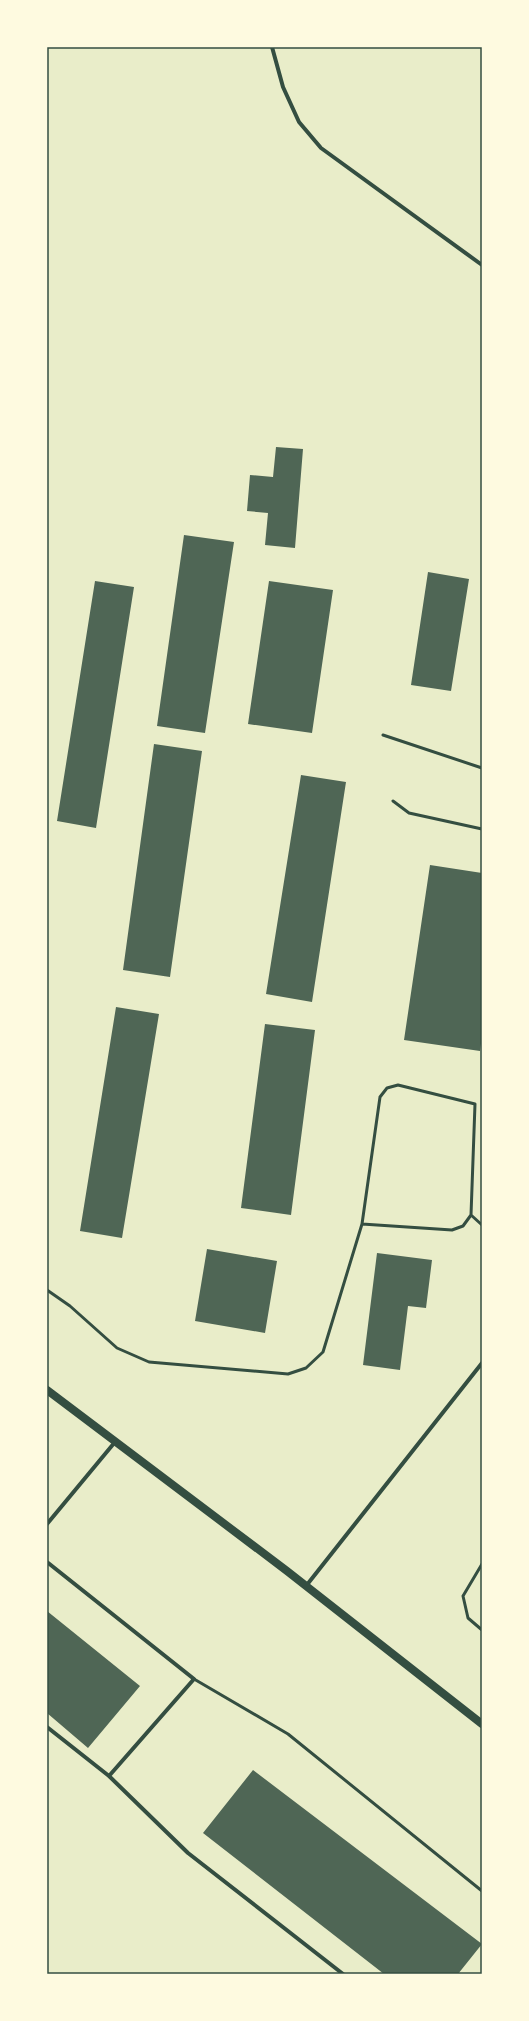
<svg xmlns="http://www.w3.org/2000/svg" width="529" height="2021" font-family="Arial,sans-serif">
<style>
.building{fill:#4f6655}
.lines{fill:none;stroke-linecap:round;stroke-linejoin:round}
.service{stroke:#344e41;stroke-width:3}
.minor{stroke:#344e41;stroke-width:4}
.secondary{stroke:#344e41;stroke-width:8}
.neatline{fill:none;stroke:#344e41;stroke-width:1.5}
</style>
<rect width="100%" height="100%" fill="#e9edc9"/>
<path class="building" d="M276 447 303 449 295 548 265 545 268 513 247 511 250 475 273 477Z
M184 535 234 542 205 733 157 726Z
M428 572 469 579 451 691 411 685Z
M95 581 134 587 96 828 57 821Z
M269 581 333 590 312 733 248 724Z
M154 744 202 751 170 977 123 970Z
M301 775 346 782 312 1002 266 994Z
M430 865 482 873V1036L480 1051 404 1040Z
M116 1007 159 1014 122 1238 80 1231Z
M265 1024 315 1030 291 1215 241 1208Z
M207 1249 277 1261 265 1333 195 1321Z
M377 1253 432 1260 426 1308 408 1306 400 1370 363 1365Z
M47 1611 140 1686 88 1748 47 1713Z
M253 1770 482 1944 458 1974H384L203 1833Z"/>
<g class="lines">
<path class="service" d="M383 735 482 768
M393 801 409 813 482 829
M471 1215 482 1225
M47 1290 70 1306 117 1348 149 1362 288 1374 306 1368 323 1352 362 1224 380 1097 387 1088 398 1085 475 1104 471 1215 463 1226 452 1230 362 1224
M482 1564 463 1596 468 1618 482 1630
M194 1679 288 1734 482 1891"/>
<path class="minor" d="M272 47 283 87 299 122 321 148 482 265
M47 1524 115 1442
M47 1562 194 1679 109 1776 47 1727
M306 1586 482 1363
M109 1776 188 1853 343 1974"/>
<path class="secondary" d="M47 1390 287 1571 482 1724"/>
</g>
<rect width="529" height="2021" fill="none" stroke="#fefae0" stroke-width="96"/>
<rect x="48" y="48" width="433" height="1925" class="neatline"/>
</svg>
